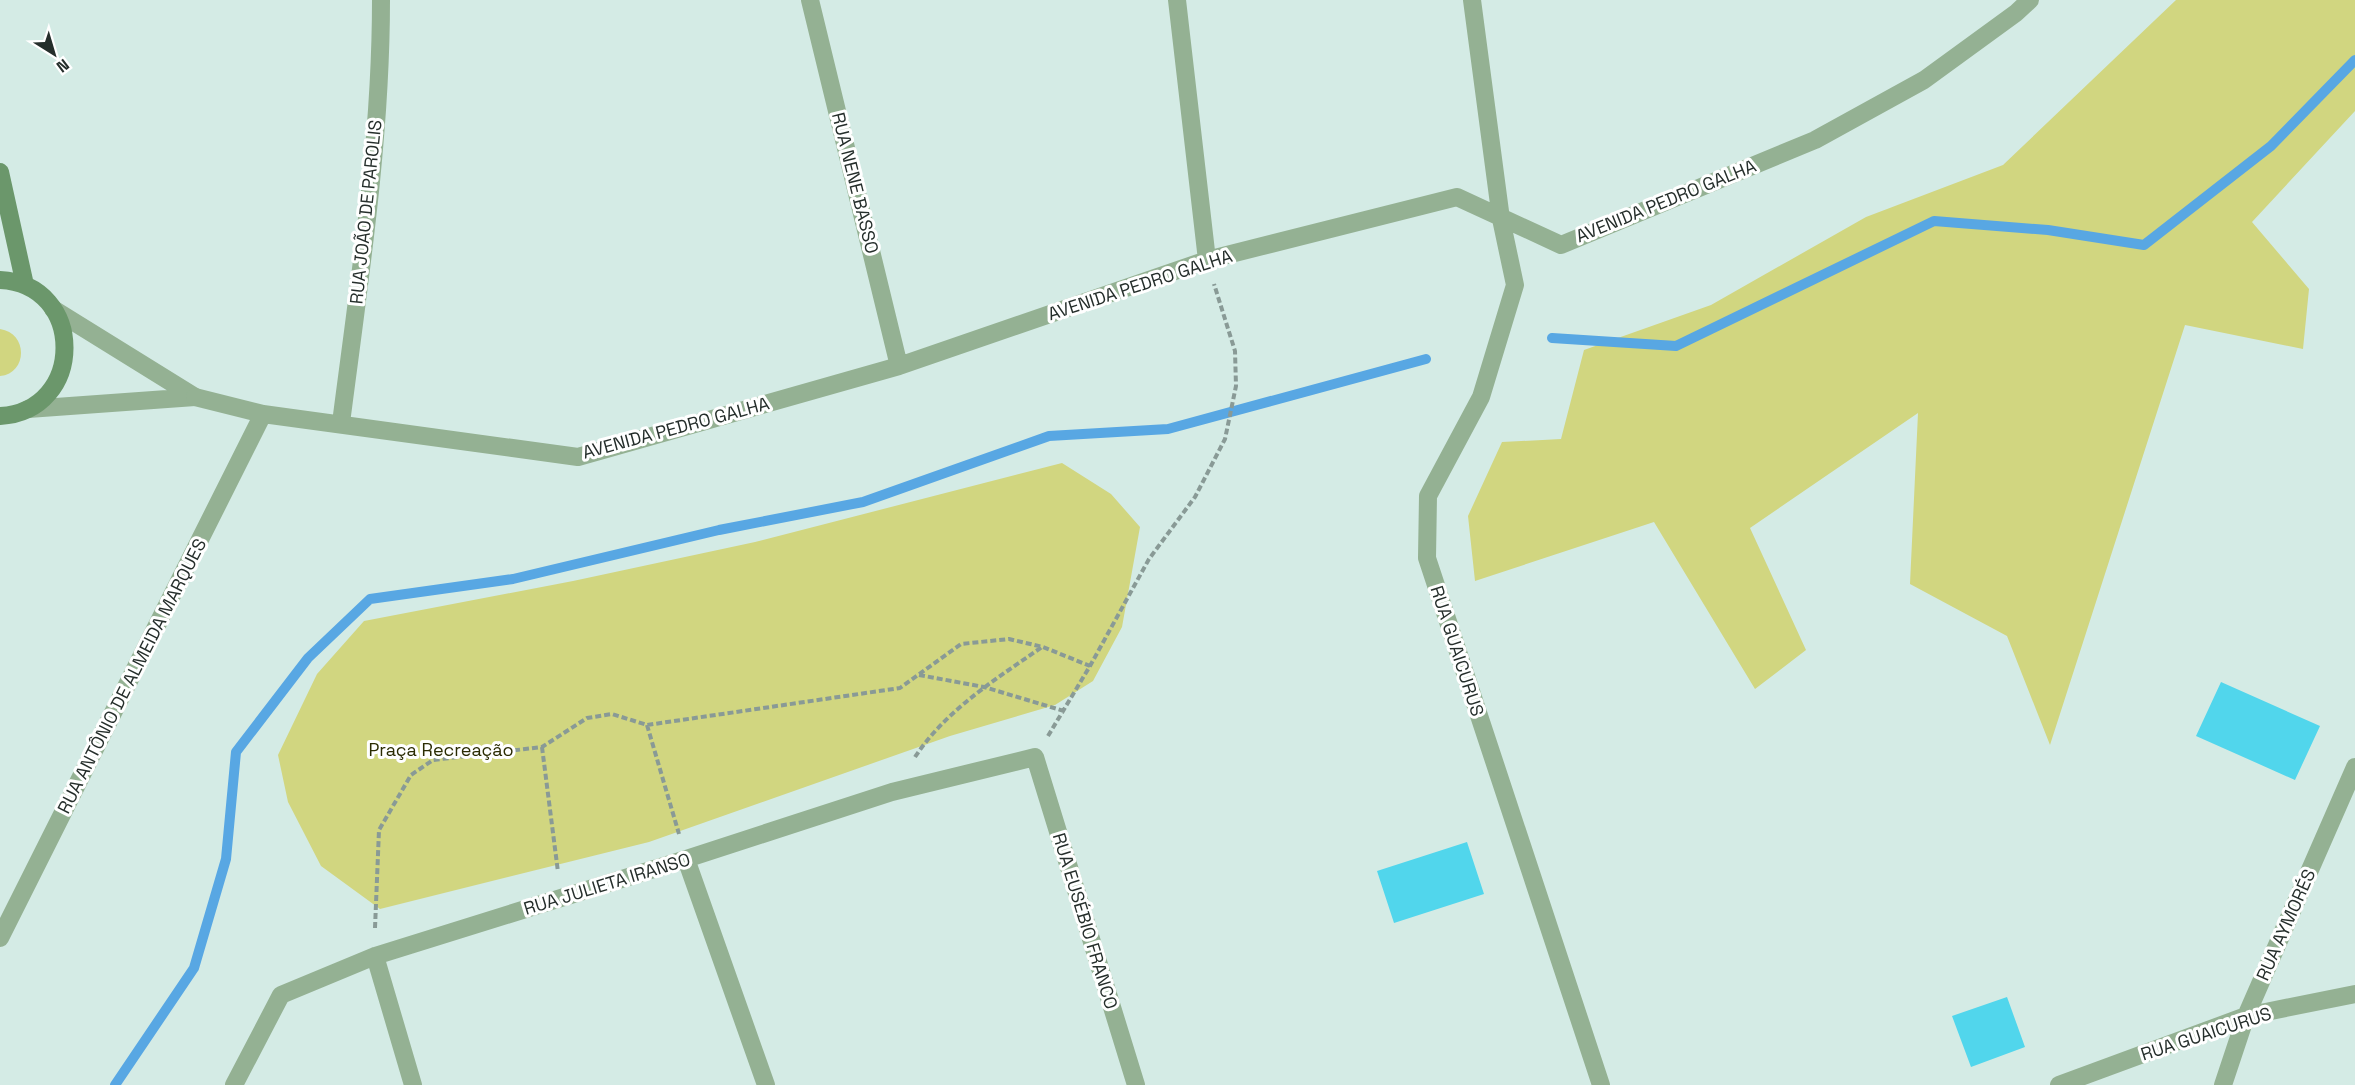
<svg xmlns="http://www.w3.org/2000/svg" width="2355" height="1085" font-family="'Space Grotesk',sans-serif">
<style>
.green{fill:#d1d680}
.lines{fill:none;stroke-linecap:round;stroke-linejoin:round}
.stream{stroke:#58a7e3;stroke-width:10}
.building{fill:#51d6ec}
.path{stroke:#899a96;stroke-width:4;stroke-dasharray:6 3;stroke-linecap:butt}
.lane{stroke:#94b193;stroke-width:18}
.street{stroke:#94b193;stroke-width:18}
.secondary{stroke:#6b976b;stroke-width:18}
.labels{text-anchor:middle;stroke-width:6;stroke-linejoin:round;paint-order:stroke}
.street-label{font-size:18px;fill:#252e2b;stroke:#fff}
.park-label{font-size:18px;fill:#2b2c03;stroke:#fff}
</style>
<rect width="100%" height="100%" fill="#d4ebe5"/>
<path class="green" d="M2176 0H2355V111L2252 222 2309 289 2303 349 2185 325 2050 745 2007 636 1910 584 1918 413 1750 528 1806 650 1755 689 1654 522 1475 581 1468 516 1502 442 1561 439 1584 350 1711 305 1866 217 2003 165Z
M0 329C28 333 28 373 0 376Z
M1062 463 1111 494 1140 527 1122 627 1093 681 1055 705 950 736 649 842 380 909 321 866 288 802 278 755 317 674 364 621 573 581 755 542Z"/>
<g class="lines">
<path class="stream" d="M1552 338 1676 346 1934 221 2048 230 2144 245 2271 146 2355 60
M115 1085 194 968 226 859 236 752 308 658 370 599 513 579 719 530 863 502 1049 436 1168 429 1426 359"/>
</g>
<path class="building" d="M2221 682 2320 726 2295 780 2196 736Z
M1467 842 1484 894 1394 923 1377 871Z
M2007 997 2025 1047 1971 1067 1952 1016Z"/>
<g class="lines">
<path class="path" d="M919 675 984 687 1064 711
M647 725 679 834
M1048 736 1090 666 1149 559 1195 497 1225 439 1236 386 1235 351 1214 284
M542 747 558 872
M915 757C946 710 996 679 1042 647
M375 928 379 830 411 775 433 760 542 747 587 718 612 714 647 725 900 688 961 644 1009 639 1043 647 1090 666"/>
<path class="lane" d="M28 409 195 397 53 309"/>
<path class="street" d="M810 0 899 366
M1177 0 1207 260
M1472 0 1501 219 1515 285 1481 397 1428 496 1427 558 1601 1085
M195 397 263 414 578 457 899 366 1207 260 1457 197 1561 245 1815 140 1924 80 2016 13 2030 0
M341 423C359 283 381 142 381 0
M686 859 766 1085
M0 938 263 414
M375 956 413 1085
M234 1085 281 995 375 956 686 859 892 792 1035 757 1136 1085
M2059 1085 2246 1016 2355 994
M2223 1085 2246 1016 2355 767"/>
<path class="secondary" d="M0 172 25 285
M0 280C86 284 86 411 0 416"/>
</g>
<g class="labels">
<g class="street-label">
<text transform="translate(855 183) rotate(76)" y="6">RUA NENE BASSO</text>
<text transform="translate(1666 201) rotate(-22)" y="6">AVENIDA PEDRO GALHA</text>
<text transform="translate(366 212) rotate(-84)" y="6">RUA JOÃO DE PAROLIS</text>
<text transform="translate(1140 285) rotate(-18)" y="6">AVENIDA PEDRO GALHA</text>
<text transform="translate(676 428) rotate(-15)" y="6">AVENIDA PEDRO GALHA</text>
<text transform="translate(1457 651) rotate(72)" y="6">RUA GUAICURUS</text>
<text transform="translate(132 676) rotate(-63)" y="6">RUA ANTÔNIO DE ALMEIDA MARQUES</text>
<text transform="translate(607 884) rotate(-17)" y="6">RUA JULIETA IRANSO</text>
<text transform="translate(1085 921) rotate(73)" y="6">RUA EUSÉBIO FRANCO</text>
<text transform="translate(2286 925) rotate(-66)" y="6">RUA AYMORÉS</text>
<text transform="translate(2206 1034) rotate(-18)" y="6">RUA GUAICURUS</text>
</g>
<g class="park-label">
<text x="441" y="756">Praça Recreação</text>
</g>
</g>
<g transform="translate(54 54) rotate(143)" stroke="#ffffff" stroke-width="4.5" paint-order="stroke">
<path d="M0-4.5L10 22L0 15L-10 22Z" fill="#252e2b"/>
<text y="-9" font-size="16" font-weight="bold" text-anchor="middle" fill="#252e2b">N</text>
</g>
</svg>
